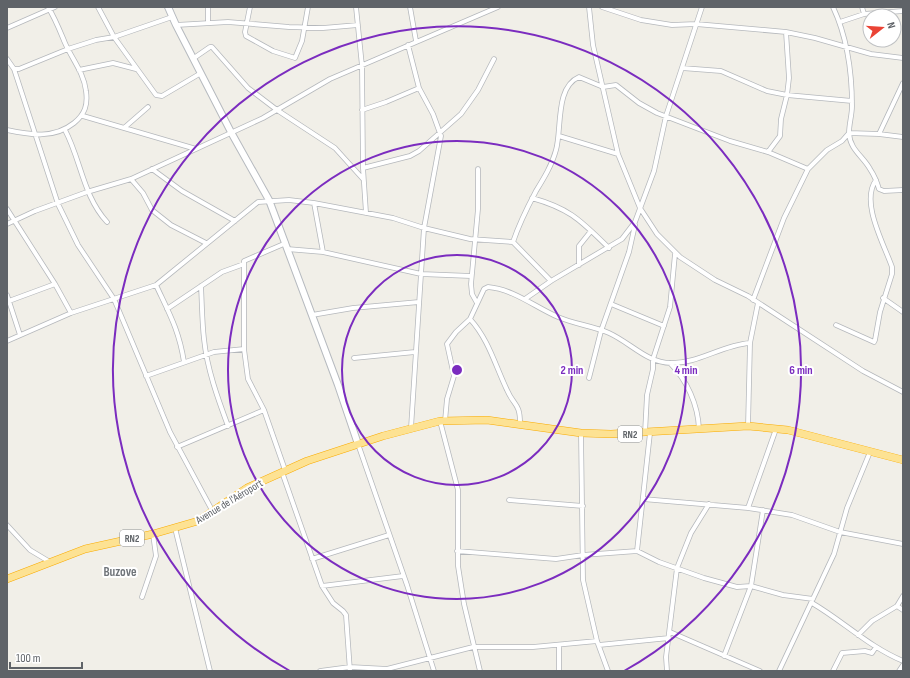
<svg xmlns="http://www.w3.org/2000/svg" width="910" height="678" font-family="'Sofia Sans Condensed',sans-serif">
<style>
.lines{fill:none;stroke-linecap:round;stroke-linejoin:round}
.street-casing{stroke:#b5b8bc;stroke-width:5.5}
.secondary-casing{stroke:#b6babf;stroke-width:8}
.highway-casing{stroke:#f9ab00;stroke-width:8}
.street{stroke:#fff;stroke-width:4}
.secondary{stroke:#fff;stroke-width:6}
.highway{stroke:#fde293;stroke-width:7}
.ring{fill:none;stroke:#7b2cbf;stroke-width:2}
.labels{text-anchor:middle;stroke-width:4;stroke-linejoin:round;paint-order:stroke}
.shield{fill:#fff;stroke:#8f9295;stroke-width:1}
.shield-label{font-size:10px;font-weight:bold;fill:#5f6368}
.street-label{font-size:11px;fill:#5f6368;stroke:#fff}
.quarter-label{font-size:13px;font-weight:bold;fill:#70757a;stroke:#fff}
.centre{fill:#7b2cbf;stroke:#fff;stroke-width:2}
.ring-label{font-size:12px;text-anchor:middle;font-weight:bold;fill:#7b2cbf;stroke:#fff;stroke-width:4;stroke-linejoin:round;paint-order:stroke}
</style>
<rect width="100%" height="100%" fill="#f1efe8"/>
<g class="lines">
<g class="street-casing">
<path id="street" d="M98 7 114 37 156 95 162 96 201 73
M208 7V22
M250 7 245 32 246 36 273 51 295 58 302 41 308 7
M356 7 362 66 363 168 366 213
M410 7 416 41
M589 7 593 45 618 154 640 208 657 234 680 257 715 280 748 296 863 371 903 392
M602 7 641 20 672 25 696 24 786 32 815 38 871 54 903 58
M833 7C847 37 852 72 852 106 852 115 849 124 849 133 850 150 863 156 870 169 874 175 877 182 879 189L884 191 903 190
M864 14 903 11
M840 22 864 14 862 7
M176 25 228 22 289 27 323 28 358 25
M7 28 55 7
M408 45 419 88 433 114 441 136 424 228 411 428
M194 58 210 47H212L248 88 277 110 335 148 363 179
M7 59 14 69 58 204 78 245 114 299 170 432 213 512
M682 68 721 71 767 91 787 95 852 101
M14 69H19L68 49 96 40 114 37 172 17
M79 70 113 63 136 69
M362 110 386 102 419 88
M83 116 196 149
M124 128 148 107
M7 130C31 135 54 139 74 123 85 114 88 105 86 91 84 73 72 59 65 43 60 31 55 18 48 7
M65 130C81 160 83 196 107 222
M879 134 903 83
M559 136 618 154
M768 152 780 136 781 119 787 95 789 78 786 32
M363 168 410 156 419 151 461 114 478 90 494 59
M152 169 182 191 235 221
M131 179 143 193 152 210 171 225 206 243
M532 198C571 209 581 221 609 248
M314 203 323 252
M7 209 55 284 71 313
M7 224 35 211 87 192 131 179 263 118 330 79 498 7
M513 242C519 224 527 208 536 191 544 178 552 165 556 150 562 129 555 87 579 77L603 87 616 85 639 103 657 113 730 141 768 152 808 169
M287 249 323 252 421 274 471 276
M579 265V246L591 231
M156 285C169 313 179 330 184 362
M201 286C202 304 202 322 204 339 207 369 218 399 228 426
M7 295 20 335
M883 298 903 312
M525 299 551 281 622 239 635 222 654 171 666 116 702 7
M753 300 784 218 808 169 827 150 842 141 849 133 879 134 903 137
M9 301 55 284
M477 303 472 294 471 284 478 209V169
M611 304 664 326
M167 309 222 272 244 264
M312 315 353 308 419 302
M470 319C489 340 495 365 507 390 514 406 520 403 520 423
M836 325 874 342 875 340 880 312 892 274V267C884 244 860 202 876 180
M7 341 71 313 156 285 258 202 289 200 314 203 393 218 424 228 470 239 513 242 551 281
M354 358 415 352
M670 363C687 380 698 405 699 429
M146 376 214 352 244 349
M589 378 601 331 629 252 635 225
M440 421 458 490V566L464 604 480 671
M445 421 447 399 454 376 447 344 456 332 470 319 484 289 488 287C513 289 535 307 558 317 574 324 593 326 609 333 631 343 647 363 671 363 697 364 722 345 750 343
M748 426 750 343 758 303
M581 433 583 580 597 641 608 671
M645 433 647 395 653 369V359L670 307 675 254
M358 444 407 585 434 671
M177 447 264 410
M285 470 264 410 248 379 244 349V261L286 243
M282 472 322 586 333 603 343 611 346 615 350 671
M643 499 748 508 792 515 840 532 903 544
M509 500 583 506
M748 508 776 429
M7 525 30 550 50 562
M175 528 210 671
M457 551 556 559 583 555 637 551 659 562 704 578 737 587 751 586 783 595 813 599
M637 551 650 433
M312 559 389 535
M322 586 403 576
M142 597 156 556 153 534
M812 603C843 621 869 647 903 661
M897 606 903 596
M670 632 760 671
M858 635 872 621 897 606 903 610
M559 645V671
M599 645 669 638
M724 656 751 586 763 510
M320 671 350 667 387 669 473 647H533L597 641
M667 671 666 657 677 568 691 533 709 504
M779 671 834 554 847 508 870 452
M833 671 842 653 865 651 872 653 876 647
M899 671 903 665"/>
</g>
<g class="secondary-casing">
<path id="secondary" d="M168 7 176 25 232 134 269 200 338 385 358 444"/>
</g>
<g class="highway-casing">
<path id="highway" d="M7 579 85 549 153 534 198 521 247 488 307 461 383 436 440 421 487 420 581 433 611 434 748 426 788 430 903 460"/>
</g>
<use href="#street" class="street"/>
<use href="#secondary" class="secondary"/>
<use href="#highway" class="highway"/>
</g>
<g class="ring">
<circle cx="457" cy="370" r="115"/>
<circle cx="457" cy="370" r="229"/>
<path d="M290 671A344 344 0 1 1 624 671"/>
</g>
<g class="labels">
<g class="shield">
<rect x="618" y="426" width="24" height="16" rx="3"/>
<rect x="120" y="530" width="24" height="16" rx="3"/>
</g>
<g class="shield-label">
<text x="630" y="438">RN2</text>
<text x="132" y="542">RN2</text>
</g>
<g class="street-label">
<text transform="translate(229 501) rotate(-31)" y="4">Avenue de l'Aéroport</text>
</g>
<g class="quarter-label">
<text x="120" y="576">Buzove</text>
</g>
</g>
<circle cx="457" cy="370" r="6" class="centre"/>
<g class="ring-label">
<text x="572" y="374">2 min</text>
<text x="686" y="374">4 min</text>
<text x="801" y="374">6 min</text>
</g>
<rect width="910" height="678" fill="none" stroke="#5f6368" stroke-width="16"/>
<g transform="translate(882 28) rotate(73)"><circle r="19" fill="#ffffff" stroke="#bfc1c3"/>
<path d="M0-3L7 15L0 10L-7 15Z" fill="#ea4335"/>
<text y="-6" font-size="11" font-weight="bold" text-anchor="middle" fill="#5f6368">N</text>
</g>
<path d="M10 662v6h72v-6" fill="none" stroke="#5f6368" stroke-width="2"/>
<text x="16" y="662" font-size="12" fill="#5f6368" stroke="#ffffff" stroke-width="3" paint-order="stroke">100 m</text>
</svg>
